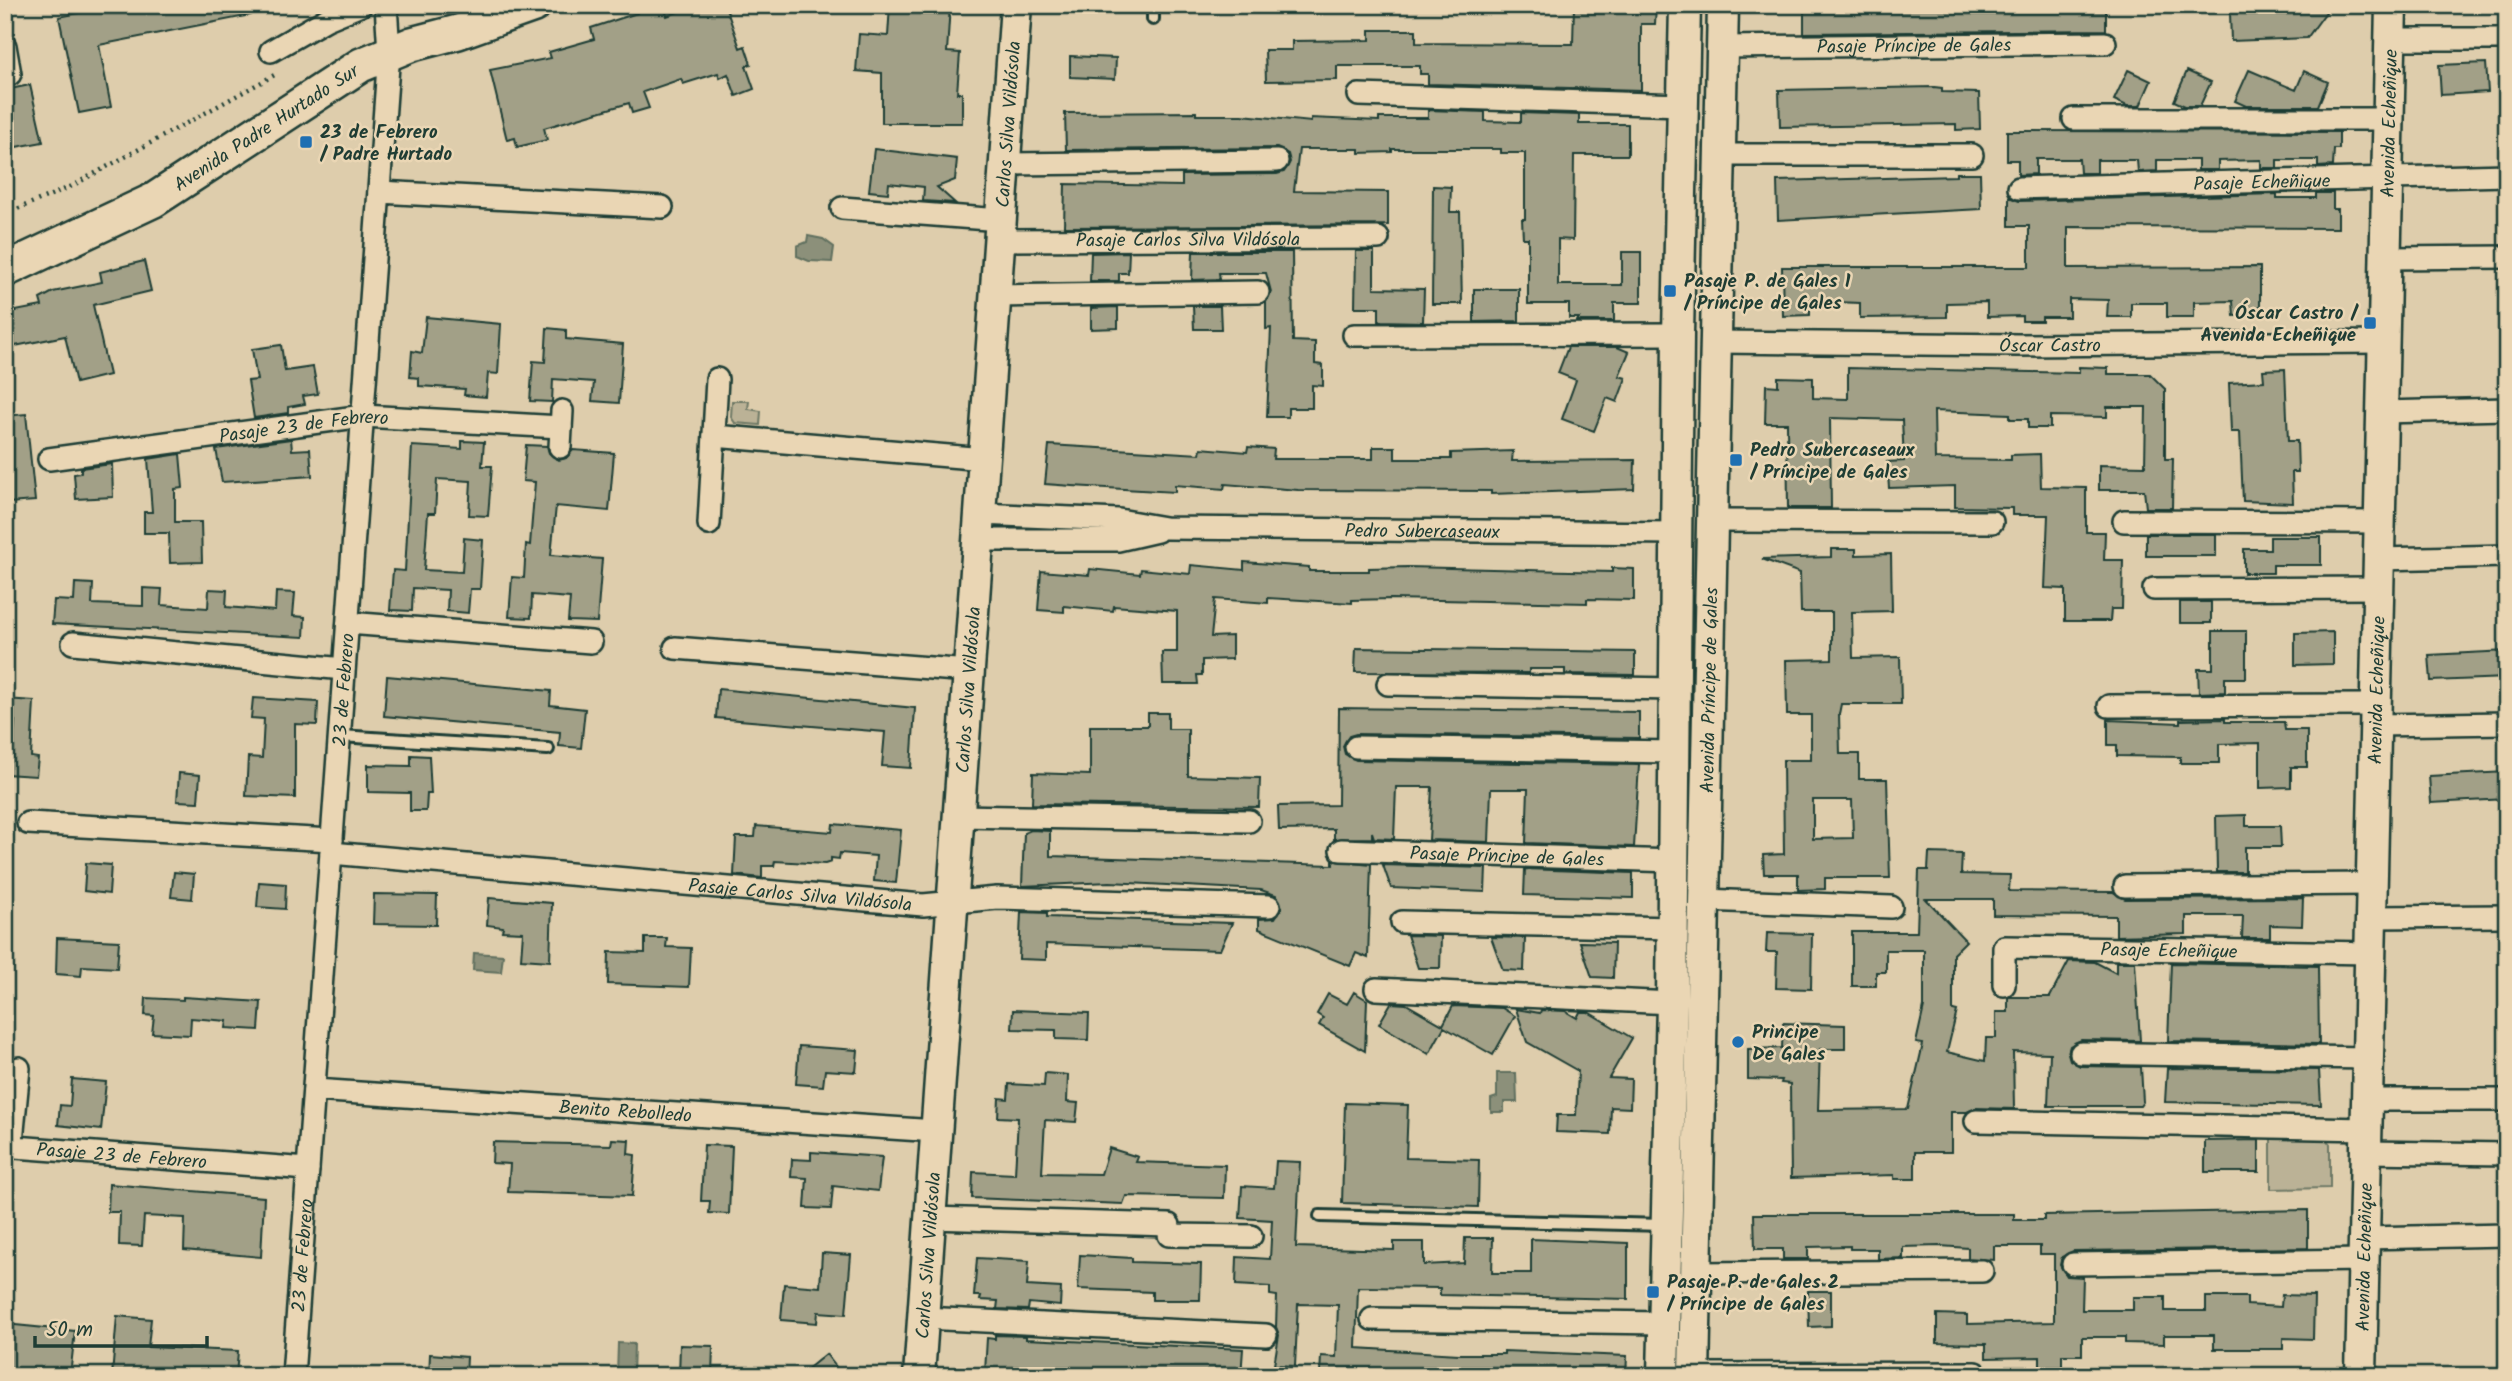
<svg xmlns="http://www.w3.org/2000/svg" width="2512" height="1381" font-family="Kalam,sans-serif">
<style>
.green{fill:#bbb296;stroke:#6d7865;stroke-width:2}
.water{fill:#8c907a;stroke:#606f5e;stroke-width:2}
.building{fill:#a2a087;stroke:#1f3d34;stroke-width:2;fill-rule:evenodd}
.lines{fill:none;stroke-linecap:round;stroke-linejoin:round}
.lane-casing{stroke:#1f3d34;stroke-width:16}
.street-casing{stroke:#1f3d34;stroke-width:26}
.secondary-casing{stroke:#1f3d34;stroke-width:35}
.primary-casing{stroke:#1f3d34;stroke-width:38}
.path{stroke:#1f3d34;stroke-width:4.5;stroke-dasharray:2 5;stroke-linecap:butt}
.lane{stroke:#ead6b4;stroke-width:10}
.street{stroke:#ead6b4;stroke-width:21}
.secondary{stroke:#ead6b4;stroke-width:30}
.primary{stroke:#ead6b4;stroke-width:33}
.poi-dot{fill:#1f6fb2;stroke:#ead6b4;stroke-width:2.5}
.labels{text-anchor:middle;stroke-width:5;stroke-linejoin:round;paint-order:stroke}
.street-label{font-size:19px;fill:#1f3d34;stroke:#ead6b4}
.poi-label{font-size:19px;font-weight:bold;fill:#1f3d34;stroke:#ead6b4;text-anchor:start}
</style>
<rect width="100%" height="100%" fill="#decdac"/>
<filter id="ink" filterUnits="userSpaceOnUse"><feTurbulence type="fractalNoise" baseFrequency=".0143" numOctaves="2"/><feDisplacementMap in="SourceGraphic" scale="14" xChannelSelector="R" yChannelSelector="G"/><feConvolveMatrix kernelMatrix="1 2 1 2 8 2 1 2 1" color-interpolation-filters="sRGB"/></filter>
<g filter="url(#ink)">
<path class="green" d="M732 401H749L748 409 761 411 760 425 735 423 731 417Z
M2271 1135 2323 1136 2330 1144V1188L2271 1189Z"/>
<path class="water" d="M808 236 823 239 834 247 832 262 809 261 797 256V246L807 242Z
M474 953 503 955 501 972 473 970Z
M1497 1073H1516L1517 1102H1504V1112H1491V1099L1497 1097Z
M618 1343 634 1344 633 1376H617Z"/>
<path class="building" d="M118 5H251V15L99 45 111 107 79 113 59 17Z
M635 5H664L667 16 698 5H725L740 48 745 46 751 64 746 66 754 89 736 96 728 74 720 78 718 73 683 84 681 79 643 92 649 108 632 113 629 103 544 128 547 140 517 147 515 138 507 140 490 70 551 58 549 52 594 39 591 28 637 13Z
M890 5H950L947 52 960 53 957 93H962V123H882V73L856 71 859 34 888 36Z
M1574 5H1656L1655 24H1641V90L1428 84V74H1420V66H1337V80L1266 81 1265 50H1292V41L1370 40V30H1416V43L1573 44Z
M1804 5H2106V30L1804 33Z
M2288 5H2331L2307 38 2231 41 2230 13 2284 10Z
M1070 56 1116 58 1115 79 1070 77Z
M2486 63 2488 92 2441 95 2439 65Z
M2128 70 2151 81 2140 106H2127L2114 100Z
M2249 70 2296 90 2304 71 2328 82 2318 106H2246L2235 101Z
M2187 71 2211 82 2200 106H2185L2174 101Z
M30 85 43 142 5 149V90Z
M1934 87 1942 88V92L1979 93 1980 129 1956 130V124L1780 127 1779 90Z
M1428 110 1485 112V121L1521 122V113L1579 115V124H1628V155H1574L1573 240 1558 239V285H1622V252H1641V303H1614V321H1577L1579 318H1569V304H1528V238H1523L1522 219H1525V153H1501V149H1392V152L1359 153V149H1299L1294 191 1388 192V225L1064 227 1065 184 1182 186V175L1277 174 1284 172 1290 162 1288 154 1277 148 1066 150 1065 113 1196 112V115H1242L1311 122V118L1379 121V118H1428Z
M2007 131 2339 132V149H2334L2333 166 2318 167V160H2277V168H2261V160L2218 161V170H2198V160H2157V171L2138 172 2137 160H2097V173H2080L2079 159H2036V174L2018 175V160H2007Z
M874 149 957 159 955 180 937 187 955 203 923 201 924 187 889 183 888 193 869 191Z
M1956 173H1980L1981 209 1778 220 1777 181 1956 176Z
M1433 186 1451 187 1450 212H1460L1462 304H1432Z
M2316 193H2333V209H2338V228L2068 227V268L2260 267V315L2234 316 2233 301 2194 302V317H2167V303H2131V317H2107L2108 300 2069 299V317H2042V321H2022V316L1987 317V302L1947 303V317L1860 318V303L1810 301V315L1783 316 1782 267H2029V226H2009V197L2019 201 2277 194V198H2316Z
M1356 251H1374V288L1424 289 1423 322 1379 321V307H1355Z
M1129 252 1128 273H1119V281H1090L1091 253Z
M1193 252H1292L1293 341 1315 342V364L1323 365V386L1312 385V408H1288V417H1267L1271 328 1266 329V302L1271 292 1266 273H1219L1220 279 1192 280Z
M144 261 151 291 93 305 109 375 76 383 65 336 5 348V313L42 306 40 299 53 292 102 282 100 272Z
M1474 289H1519V321L1474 322Z
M1193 306H1220L1221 329H1194Z
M1118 307V328L1091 329V308Z
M426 317 501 324 498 374 488 373 486 397 464 395 465 389 419 386V378L410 377 412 351 422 353Z
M547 328 566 330V339L623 344 619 403 592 401 594 382 553 379 552 402 530 401 533 361 545 362Z
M281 345 285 371 313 367 318 394 303 396 305 404 288 407V413L254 418 248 381 257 380 252 349Z
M1568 347H1617L1629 352 1619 376 1626 378 1617 402 1607 398 1594 431 1562 419 1576 380 1558 373Z
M2079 367 2108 368V374H2150L2165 389V459H2173L2172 508H2146L2144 490H2099V465L2145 466 2146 407H2107V417L2050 416V428H2028V419H2010V414L1934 411 1935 459 2011 460V455L2040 454 2041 487 2086 488V532H2105L2104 560H2123L2122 609H2111L2110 621H2065V589L2045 588 2048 515H2012V508L1955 507V486L1889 488 1887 462 1904 461 1902 420 1830 418 1831 508H1788L1787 423H1765L1766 385 1778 386V377L1813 378V398L1848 399V368L2079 373Z
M2285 369 2288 441H2297L2298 472H2292L2293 503 2243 501 2240 432H2231L2229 383 2264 381 2263 370Z
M26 414 35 501 8 503 5 416Z
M291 439 292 450 310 449 312 476 222 482 216 449Z
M462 441 484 442 482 466H492L488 516 469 515 471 481 437 479 435 513H428L424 570 462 572 464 538 483 540 480 589H470L468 613 447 611 448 590 413 588 412 611 390 610 393 570 405 571 412 446 462 449Z
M526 445 547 446 549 453 559 460 566 458 573 450 614 453 609 511 556 506 551 555 602 559 597 622 568 621 570 598 532 595 531 618 509 617 512 577 524 578 526 544 530 545 535 482 523 481Z
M1049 445 1200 454 1201 448 1247 452 1248 447 1274 449 1273 459H1373V447H1395V459H1451V453L1513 451 1512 461 1635 460 1634 489 1491 494V491L1298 490 1225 484 1224 489 1175 485V492L1072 486 1045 484Z
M180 454 183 488 175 489V522H201L202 562 170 563 169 533H144V512H152L148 459Z
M112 464 113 497 76 499 74 474 81 473V468Z
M2146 534H2216V556H2146Z
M2270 537H2321V565H2273V573H2244V549H2270Z
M1831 549H1856V555L1891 554 1892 611 1852 612 1853 658 1900 657 1901 704H1841L1839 714 1840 754H1859V779H1887L1890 878H1825V889L1798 890V874H1764L1763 855 1784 854 1783 760H1811V715H1787L1786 660 1832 659V612H1801L1800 573 1762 559 1831 557ZM1813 800H1852L1853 838 1813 839Z
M1244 562 1309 567V571H1369V568L1408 567 1612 572V568L1634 569V600L1587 599V603L1391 599 1352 600V603L1268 598V603L1215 599 1211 637 1232 636V659L1202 660V675H1197L1198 684H1163L1162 652H1177V611L1114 606 1113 611 1064 606V612L1038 610 1041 571 1089 575 1090 569 1140 574 1141 569 1190 574 1191 565 1244 570Z
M75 583 93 584 92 604 143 606V588L162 589 161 605 208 608 209 589 227 590 226 607 275 611 276 592 295 593 293 616 305 617 304 637 52 624 54 600 74 601Z
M2180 602H2211V623H2180Z
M2213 631H2246V678H2225V692L2199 693 2198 669H2213Z
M2333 632V664L2295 665V633Z
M1356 648 1635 652V675L1565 674V669H1529V673L1355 672Z
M2507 651V678L2431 681 2429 655Z
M387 676 551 691 550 705 585 709 581 748 559 746 560 732 384 716Z
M718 689 915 708 911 768 882 766 885 732 716 718Z
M253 698 318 702 317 725 295 724V798L246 796 248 757 262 758 264 719 251 718Z
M5 699 34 701 31 757 38 758 36 776 5 774V755L12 756 15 721H5Z
M1339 708 1639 712V738L1356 734 1349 736 1343 746 1345 754 1356 760 1639 765 1634 847 1526 843 1528 789H1491L1489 842 1429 840 1432 787H1396L1394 839 1374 838 1372 832V838L1334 839V829L1279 830 1278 806 1338 805Z
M1148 713H1168V729H1188V776L1260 778 1259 807 1032 804 1033 773 1090 775V726H1148Z
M2225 719V722H2284L2285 730H2307V767H2291V787L2260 788V743L2219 744V763H2180V757L2117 756V745H2108V720L2180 723V720Z
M411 755 429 756 431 794H427L426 811H410V793L368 792V765L411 766Z
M2507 772V799L2431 803 2429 776Z
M179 773 200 775 198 802 177 801Z
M2246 815V826H2280L2281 847H2245V872H2217L2216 816Z
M833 824 901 830 896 883 874 881 876 856 840 853 839 859 831 858V862L825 864 775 861 774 866H762V878L734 875 736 837H755L756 826 832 832Z
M1031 830 1050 831V856L1333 865V860L1371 864 1368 958 1356 953 1350 966 1259 929V919L1275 918 1282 907 1276 895 1261 890 1110 882 1022 886 1024 833Z
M1929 853 1962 854 1961 874 2010 875 2009 891 2113 892 2125 899 2303 898 2302 926 2270 925V938H2242L2243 916H2186V934L2116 936V916L1993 915V899H1926L1966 941 1953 954V1010L1957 1011 1947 1052 1985 1061 1986 1038H1996V1012H2008V997H2050L2069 961 2095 962 2116 973V962H2135L2140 1041 2081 1040 2070 1046 2068 1053 2070 1060 2080 1066 2141 1067 2143 1102 2140 1106H2048L2050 1053 2013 1052 2014 1109 1976 1108 1967 1112H1951V1152H1915V1179H1894V1175L1791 1178 1790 1084 1781 1083 1782 1080 1748 1079V1049L1782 1048 1783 1023 1845 1025V1049H1820L1818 1110 1908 1109 1923 1044 1916 1043 1924 1007V950H1886V972H1876V986H1852V932H1917L1919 870H1928Z
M86 863 111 865 109 894 84 891Z
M1383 865 1486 868 1485 892 1391 888Z
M1525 869 1633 873V898L1524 895Z
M174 872 194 874 192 899 171 897Z
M259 882 286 884 285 909 257 907Z
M374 894 437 895 436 925 373 924Z
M489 898 552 903 550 961 521 959 523 932 502 931 503 927 487 925Z
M1021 912 1047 913V917L1232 923 1220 950 1046 944V960L1019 959Z
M1767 933 1812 934 1811 989 1776 988 1777 952H1766Z
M1407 935 1441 936 1440 968H1418Z
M1491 937 1525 938 1524 971 1503 970Z
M57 938 119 941 117 968 82 966 81 976 56 974Z
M645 938H667L666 947 691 948 689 987 608 984 609 952 645 953Z
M1580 942 1614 943 1613 978 1592 977Z
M2171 963 2318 966 2319 1044 2168 1041Z
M1354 992 1367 1000 1365 1051 1319 1025 1323 1018 1317 1014 1328 994 1347 1004Z
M183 997 261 1002 259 1030 226 1028 227 1021 191 1018 190 1035 152 1033 154 1016 145 1015 146 998 183 1000Z
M1391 1003 1406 1004 1443 1025 1453 1006 1502 1008 1515 1016 1493 1055 1444 1027 1429 1054 1379 1024Z
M1516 1009 1540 1013 1541 1010 1565 1011 1577 1018 1580 1012H1588L1632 1038 1609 1078 1631 1079 1630 1108 1611 1107 1610 1134 1556 1132 1557 1115H1576L1578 1071 1527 1042Z
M1013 1010 1089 1013 1088 1040 1056 1039V1030L1012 1029Z
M799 1046 858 1050 856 1072 825 1070 823 1086 796 1084Z
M2167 1068 2319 1070 2321 1105 2165 1102Z
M1045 1073 1068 1075 1067 1102 1078 1103 1076 1122 1045 1120 1042 1173 1101 1174 1109 1148 1138 1157 1136 1162 1225 1165 1224 1198 1126 1196 1123 1204 972 1198 973 1172 1015 1174 1018 1118 998 1117 999 1098 1008 1099 1009 1084 1044 1086Z
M72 1079 106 1082 101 1130 58 1125 60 1105 70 1106Z
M1345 1103 1408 1105 1406 1158 1479 1160 1478 1207 1342 1203Z
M612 1139 629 1140 628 1154 635 1155 632 1196 508 1192 510 1164 492 1163 493 1142 611 1145Z
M2259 1140V1172H2205V1141Z
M704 1145 732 1146 729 1214 709 1213 710 1201H701Z
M811 1152 882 1157 878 1191 833 1186 831 1209 805 1208 807 1178 791 1177 792 1159 811 1160Z
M1276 1161 1300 1162 1296 1247 1394 1250V1242H1424V1265L1464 1263 1465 1238H1493L1492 1273H1531V1239L1628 1243V1299L1440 1295V1288L1358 1287 1356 1348 1459 1354H1504V1351L1627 1356 1626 1376H1320L1321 1356 1336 1357 1338 1305 1298 1304 1295 1366 1274 1365 1279 1335 1276 1327 1277 1296 1270 1295V1287L1236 1285 1237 1257 1270 1259 1272 1220 1240 1218 1242 1186 1274 1188Z
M109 1184 264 1197 261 1257 184 1250 185 1218 144 1216 142 1246 119 1245 120 1212H108Z
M2308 1210V1248L2073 1251 2062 1257 2060 1265 2067 1276 2083 1277 2082 1310H2133V1297H2165V1311H2206V1297H2247V1305L2281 1307 2282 1295 2314 1296 2313 1339 2283 1338V1349H2214V1335H2164V1344L2125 1343V1337H2082V1355H2062V1376H2040V1357L1986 1358V1344L1937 1343V1314L1967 1315V1324L2054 1322V1254H2040V1246H1994V1260L1968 1258V1248L1940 1246 1903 1247V1258L1878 1259V1249H1850V1246L1808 1247V1259H1783V1249H1755L1754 1214H2014V1220H2044V1215Z
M822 1253 851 1255 846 1314 818 1312 817 1323 781 1320 784 1284 820 1287Z
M1080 1255 1132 1258V1262L1201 1264 1200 1300H1152V1292L1078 1289Z
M977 1258 1029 1261 1027 1286 1061 1288 1060 1306 1029 1303 1028 1310 997 1309 998 1301 980 1300 981 1296H974Z
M1808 1291H1831V1326L1809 1327Z
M117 1316 151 1319 148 1347 238 1351 236 1376H193V1370L156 1368 155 1376H112Z
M5 1324 75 1331 70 1376H5Z
M995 1335 1026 1336V1339L1243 1349 1241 1376 985 1372 987 1338 995 1339Z
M680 1345 713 1346 712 1376H679Z
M430 1354 467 1357 466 1376H429Z
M826 1354 843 1376H799Z"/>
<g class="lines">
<g class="lane-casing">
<path id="lane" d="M1153 5V19
M340 736 548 749
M1320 1216 1664 1225"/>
</g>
<g class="street-casing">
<g id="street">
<path d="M2391 39H2507"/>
<path d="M5 46 10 74"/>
<path id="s1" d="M1722 47 2105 43"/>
<path d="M271 51 327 19 361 5"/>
<path d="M1359 95 1683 105"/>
<path d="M2074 119H2389"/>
<path d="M1720 155H1972"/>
<path d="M1005 164 1277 161"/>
<path id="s2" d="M2019 188 2507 175"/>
<path d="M379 192 662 207"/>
<path d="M842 208 1001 220"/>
<path id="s3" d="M999 240 1378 238"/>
<path d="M2386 258 2507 257"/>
<path d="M995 296 1258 292"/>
<path d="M1354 335 1678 334"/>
<path id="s4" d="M1716 342 2019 345 2384 342"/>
<path d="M2382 412 2507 409"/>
<path d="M714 436 984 459"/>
<path d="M560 447 562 411"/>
<path id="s5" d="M49 459 363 416 561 427"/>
<path id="s6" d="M980 514 1119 520 1165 528 1677 533"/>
<path d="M1712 521 1992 522"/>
<path d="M2124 521 2380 522"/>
<path d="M709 524 717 379"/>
<path d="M978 540H1118L1157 531"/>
<path d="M2379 559 2507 556"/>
<path d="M2154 589 2379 588"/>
<path d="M348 623 591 642"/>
<path d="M73 643 344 669"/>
<path d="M675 648 969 671"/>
<path d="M1388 684 1675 689"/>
<path d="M2109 706 2376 705"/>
<path d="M2376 725 2507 723"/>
<path d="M1356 747 1674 752"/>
<path d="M959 816 1249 821"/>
<path d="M28 823 332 840"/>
<path id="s7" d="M1341 850 1673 861"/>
<path id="s8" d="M331 853 923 905 997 898 1269 906"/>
<path d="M2125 886 2372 884"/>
<path d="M1704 900 1891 907"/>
<path d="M2371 917 2507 916"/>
<path d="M1402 922 1673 928"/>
<path id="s9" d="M2004 985V947L2371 953"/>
<path d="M1376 989 1672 1003"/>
<path d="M2081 1053 2368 1058"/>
<path id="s10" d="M19 1068 12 1141 15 1147 308 1169"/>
<path id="s11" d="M314 1090 936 1131"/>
<path d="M2368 1100H2507"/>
<path d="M1976 1121 2367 1129"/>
<path d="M2366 1152 2507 1154"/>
<path d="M930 1218 1169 1225V1235L1251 1236"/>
<path d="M2364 1238 2507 1235"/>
<path d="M2073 1264 2364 1260"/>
<path d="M1696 1273 1982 1271"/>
<path d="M923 1318 1266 1335"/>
<path d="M1372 1319 1664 1323"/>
<path d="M1694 1374 1976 1373"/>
<path id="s12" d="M293 1376 389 52 386 5"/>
</g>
</g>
<g class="secondary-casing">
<g id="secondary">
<path id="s13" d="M919 1376 1016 5"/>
<path d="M1663 1376 1672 1003 1678 334 1685 5"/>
<path id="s14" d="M1694 1376 1723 5"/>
<path id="s15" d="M2361 1376 2391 5"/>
</g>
</g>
<g class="primary-casing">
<g id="primary">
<path id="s16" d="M5 270 154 200 361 65 412 44 458 32 534 5"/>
</g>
</g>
<path class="path" d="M5 214 70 187 278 73"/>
<use href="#lane" class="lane"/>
<use href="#street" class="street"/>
<use href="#secondary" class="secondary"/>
<use href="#primary" class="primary"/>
</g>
</g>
<g class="poi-dot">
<rect x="299" y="135" width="14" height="14" rx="3.5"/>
<rect x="1663" y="284" width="14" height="14" rx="3.5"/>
<rect x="2363" y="316" width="14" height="14" rx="3.5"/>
<rect x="1729" y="453" width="14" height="14" rx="3.5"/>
<circle cx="1738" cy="1042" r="7"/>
<rect x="1646" y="1285" width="14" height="14" rx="3.5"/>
</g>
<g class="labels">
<g class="street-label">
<text dy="7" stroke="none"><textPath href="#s1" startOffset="192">Pasaje Príncipe de Gales</textPath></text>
<text dy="7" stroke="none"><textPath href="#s15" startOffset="1253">Avenida Echeñique</textPath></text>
<text dy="7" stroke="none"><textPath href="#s13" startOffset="1255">Carlos Silva Vildósola</textPath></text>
<text dy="7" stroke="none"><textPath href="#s16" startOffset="298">Avenida Padre Hurtado Sur</textPath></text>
<text dy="7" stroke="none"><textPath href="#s2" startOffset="243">Pasaje Echeñique</textPath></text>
<text dy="7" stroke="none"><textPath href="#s3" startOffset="189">Pasaje Carlos Silva Vildósola</textPath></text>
<text dy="7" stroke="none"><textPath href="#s4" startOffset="334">Óscar Castro</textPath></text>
<text dy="7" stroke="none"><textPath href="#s5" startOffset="257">Pasaje 23 de Febrero</textPath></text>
<text dy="7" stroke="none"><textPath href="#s6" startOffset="443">Pedro Subercaseaux</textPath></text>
<text dy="7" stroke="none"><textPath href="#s12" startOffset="688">23 de Febrero</textPath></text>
<text dy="7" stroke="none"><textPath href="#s13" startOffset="688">Carlos Silva Vildósola</textPath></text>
<text dy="7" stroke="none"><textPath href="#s14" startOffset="686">Avenida Príncipe de Gales</textPath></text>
<text dy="7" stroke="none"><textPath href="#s15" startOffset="686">Avenida Echeñique</textPath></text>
<text dy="7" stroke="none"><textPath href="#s7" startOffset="166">Pasaje Príncipe de Gales</textPath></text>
<text dy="7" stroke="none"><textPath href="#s8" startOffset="471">Pasaje Carlos Silva Vildósola</textPath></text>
<text dy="7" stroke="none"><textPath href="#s9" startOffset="203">Pasaje Echeñique</textPath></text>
<text dy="7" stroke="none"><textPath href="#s11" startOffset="312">Benito Rebolledo</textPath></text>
<text dy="7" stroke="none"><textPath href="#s10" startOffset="187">Pasaje 23 de Febrero</textPath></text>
<text dy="7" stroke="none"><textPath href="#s12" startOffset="121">23 de Febrero</textPath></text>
<text dy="7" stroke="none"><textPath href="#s13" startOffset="121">Carlos Silva Vildósola</textPath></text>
<text dy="7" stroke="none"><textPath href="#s15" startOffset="119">Avenida Echeñique</textPath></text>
</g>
<g class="poi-label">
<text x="320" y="138">23 de Febrero<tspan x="320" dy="22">/ Padre Hurtado</tspan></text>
<text x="1684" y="287">Pasaje P. de Gales 1<tspan x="1684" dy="22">/ Príncipe de Gales</tspan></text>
<text x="2356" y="319" text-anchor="end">Óscar Castro /<tspan x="2356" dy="22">Avenida Echeñique</tspan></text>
<text x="1750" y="456">Pedro Subercaseaux<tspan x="1750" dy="22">/ Príncipe de Gales</tspan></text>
<text x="1752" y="1038">Principe<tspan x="1752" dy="22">De Gales</tspan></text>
<text x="1667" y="1288">Pasaje P. de Gales 2<tspan x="1667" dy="22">/ Príncipe de Gales</tspan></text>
</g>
</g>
<rect width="2512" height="1381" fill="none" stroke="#ead6b4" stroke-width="28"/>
<rect x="14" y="14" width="2484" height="1353" fill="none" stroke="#1f3d34" stroke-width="2.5" filter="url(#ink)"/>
<path d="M35 1336v10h172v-10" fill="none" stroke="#1f3d34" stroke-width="3.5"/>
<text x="46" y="1336" font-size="21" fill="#1f3d34" stroke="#ead6b4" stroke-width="5" paint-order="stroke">50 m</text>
</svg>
